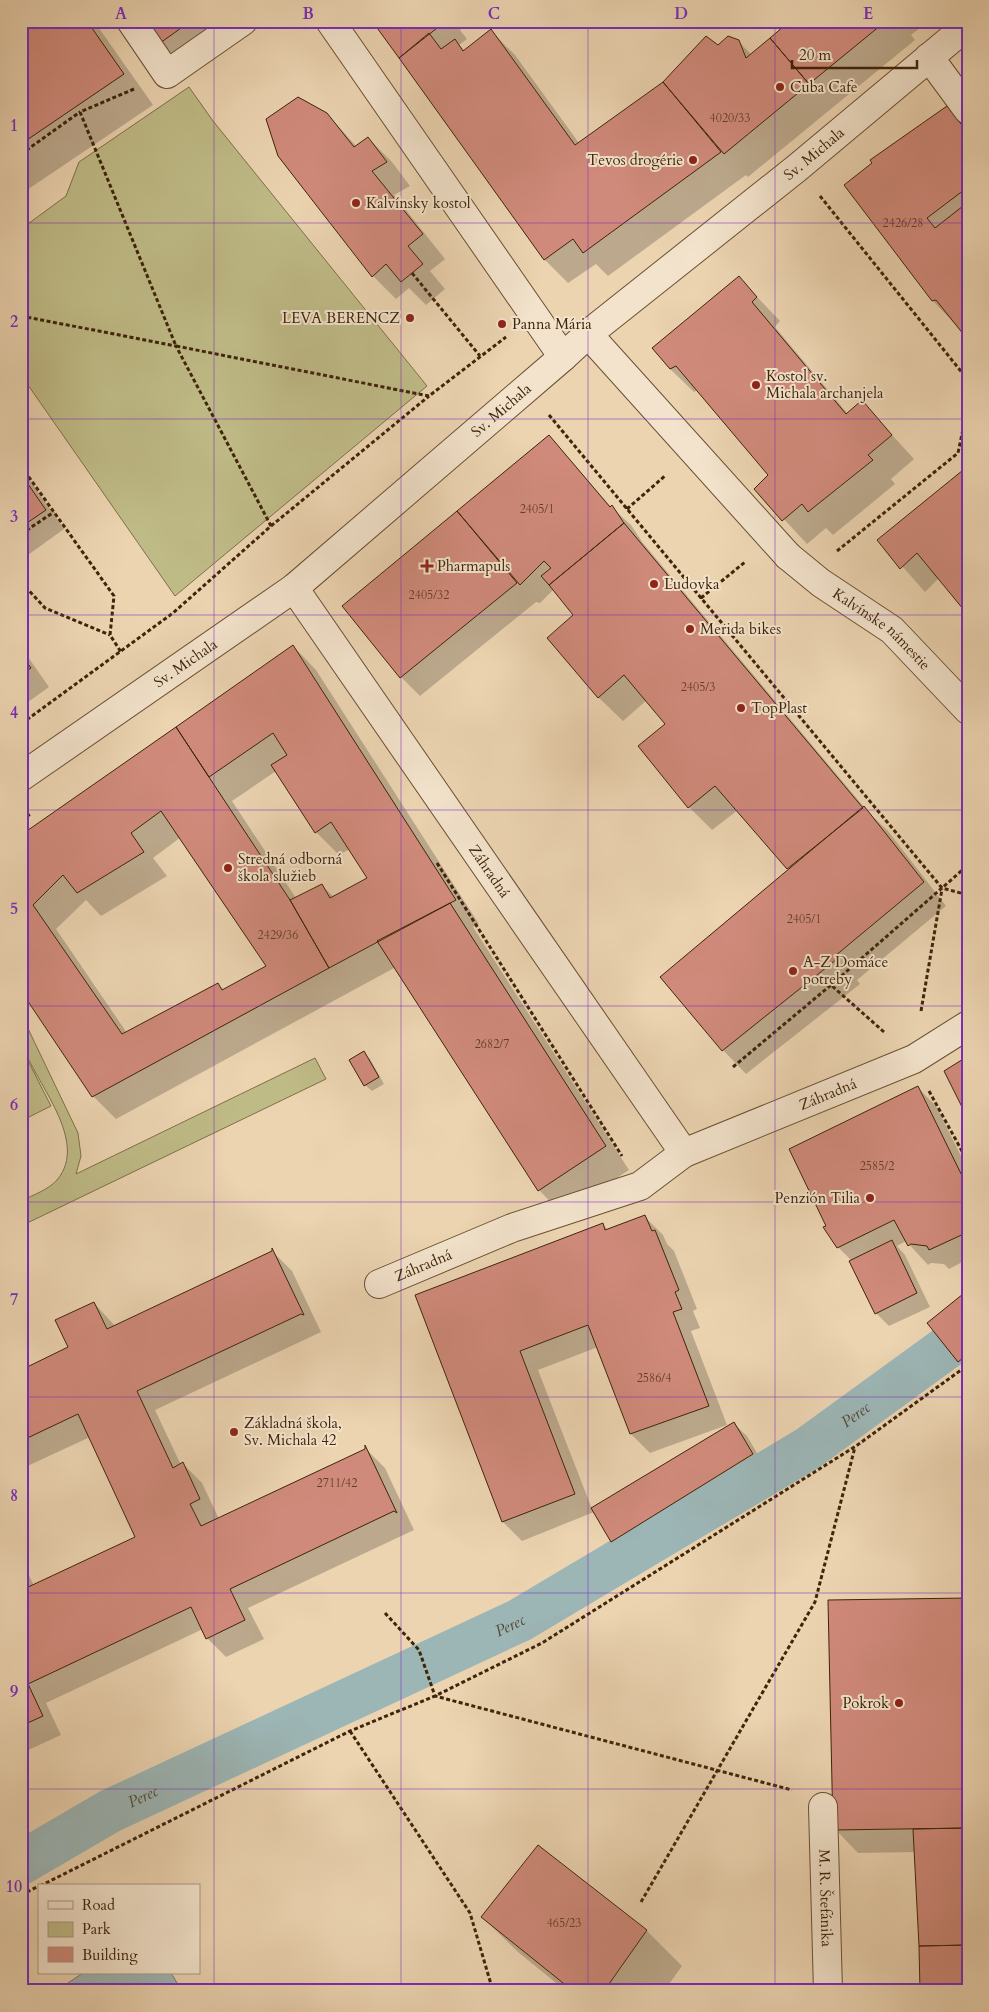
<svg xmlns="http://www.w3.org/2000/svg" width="989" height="2012" font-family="Cardo,serif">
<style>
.green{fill:#bfbb87;stroke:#7e7048}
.water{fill:#9cb6b6;stroke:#767c71}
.shadow{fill:#0003;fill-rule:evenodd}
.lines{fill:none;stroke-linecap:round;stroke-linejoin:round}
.canal{stroke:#9cb6b6;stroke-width:44}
.building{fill:#d08a7b;stroke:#3e2409;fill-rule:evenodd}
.pedestrian-casing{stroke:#6a5033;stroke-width:30}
.minor-casing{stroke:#6a5033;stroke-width:30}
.path{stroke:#3e2409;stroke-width:3;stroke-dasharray:4 2.5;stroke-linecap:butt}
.pedestrian{stroke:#f3e3cc;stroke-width:28}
.minor{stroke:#f3e3cc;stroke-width:28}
.grid{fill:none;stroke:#7b2cbf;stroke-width:1;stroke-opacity:0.55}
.poi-dot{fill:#8f2418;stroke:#f3e3cc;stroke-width:2}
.labels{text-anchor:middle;stroke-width:4;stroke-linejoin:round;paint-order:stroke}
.number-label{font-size:12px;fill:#623e26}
.poi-label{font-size:15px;fill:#3e2409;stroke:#f3e3cc;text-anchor:start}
.street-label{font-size:15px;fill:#3e2409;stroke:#f3e3cc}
.water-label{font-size:16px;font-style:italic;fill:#564834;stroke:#f3e3cc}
.neatline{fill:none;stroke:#7b2cbf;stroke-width:2}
.grid-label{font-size:16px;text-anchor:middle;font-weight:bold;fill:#7b2cbf}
</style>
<rect width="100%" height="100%" fill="#ecd4b1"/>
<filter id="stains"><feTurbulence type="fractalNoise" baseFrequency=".004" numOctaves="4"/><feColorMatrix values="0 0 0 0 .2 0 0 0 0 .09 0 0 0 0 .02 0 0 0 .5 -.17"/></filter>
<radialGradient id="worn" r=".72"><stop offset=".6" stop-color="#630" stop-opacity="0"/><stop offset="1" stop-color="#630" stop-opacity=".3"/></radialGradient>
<path class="green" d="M189 87 213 121 427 386 175 596 21 375V229L66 196 79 162Z
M21 1014 78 1133 81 1156 76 1174 315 1058 326 1079 21 1226V1201C33 1195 48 1190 57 1180 90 1141 35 1083 22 1044 19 1035 21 1023 21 1014Z
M21 1047 51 1106 21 1121Z"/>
<path class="water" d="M83 1973H171L182 1991H56Z"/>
<path class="shadow" d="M21 21H94L153 105 21 194Z
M147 21H248L184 66 161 42Z
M374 21H472L460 30 467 39 459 45 465 51 491 31 515 55 579 143 664 83 706 38 718 47 738 41 752 55 792 21H929L911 35 915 40 748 177 746 175 608 276 596 264 568 283 545 260Z
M947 108 968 128V338L933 301 845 185Z
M327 114 357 147 368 138 392 162 410 186 394 195 445 259 430 271 445 289 426 305 409 288 396 299 373 276Z
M739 278 780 321 775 327 848 414 862 402 914 459 891 479 895 484 833 535 826 528 807 544 756 489 769 475 698 390 694 392 670 369Z
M549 436 611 507 631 525 643 543 869 813 888 831 946 906 857 980 860 984 746 1074 723 1050 789 869 738 810 712 830 689 807 667 724 647 700 623 721 599 698 549 638 575 615 554 589 540 603 536 602 420 696 401 677 343 606Z
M968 467 939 578 925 592 879 540Z
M21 468 64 529 21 560Z
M293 646 316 670 479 924 473 927 629 1170 562 1214 539 1190 396 967 116 1119 93 1096 21 989V836ZM276 771 316 832 339 855 350 849 369 878 334 897 321 885 296 898 232 801ZM181 837 268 966 224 990 218 984 127 1033 56 929 86 900 101 916 167 876 153 858Z
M21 647 49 687 21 707Z
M364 1053 370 1059 384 1084 372 1091 365 1085Z
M917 1087 936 1106 968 1170V1259L949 1269 944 1264 931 1263 928 1265 906 1241 897 1246 905 1255 930 1307 889 1326 876 1313 852 1261 838 1247 827 1227Z
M644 1216 663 1235 667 1244 674 1251 697 1309 693 1311 700 1328 691 1331 727 1425 650 1453 631 1434 598 1347 538 1370 592 1509 733 1423 747 1436 766 1468 626 1555 612 1542 594 1512 522 1541 503 1522 416 1296 603 1224 608 1230Z
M273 1252 292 1271 321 1332 155 1410 181 1465 183 1464 202 1483 219 1519 366 1449 385 1468 414 1530 248 1608 264 1639 226 1657 207 1638 203 1629 46 1703 61 1735 24 1752 21 1750V1558L34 1586 137 1537 90 1437 21 1469V1371L70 1348 94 1303 115 1326Z
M968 1292V1370L929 1323Z
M968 1599V1991L916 1852 858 1853 835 1829Z
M538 1847 647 1931 682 1966 664 1991H566L518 1952 482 1917Z"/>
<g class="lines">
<path class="canal" id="s1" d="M21 1863 110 1811 520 1620 807 1449 968 1332"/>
</g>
<path class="building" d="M21 21H87L124 74 21 144Z
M145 21H191L160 43Z
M372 21H446L399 58Z
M790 21H886L809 84 770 38Z
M491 29 575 145 663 82 721 152 583 253 573 239 544 260 399 58 429 33 441 49 455 39 463 51Z
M706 36 718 45 728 36 739 40 746 58 770 38 809 84 724 154 663 82Z
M298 97 327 113 354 147 368 137 387 162 372 171 423 234 408 246 423 264 401 282 386 264 372 277 278 156 266 119Z
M947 106 968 133V187L927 218 935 228 963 206 968 213V340L936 300 932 301 844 185 872 163 870 160Z
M739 276 757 297 752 302 846 414 862 400 892 435 868 455 873 460 808 512 802 504 782 521 754 489 768 475 676 366 670 369 652 348Z
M549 435 610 507 612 505 624 523 549 585 541 576 551 568 544 561 520 585 457 511Z
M968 466V615L917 553 900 569 877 540Z
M21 474 46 510 21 527Z
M457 511 517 583 400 678 342 606Z
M624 523 863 808 787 869 715 786 688 808 638 746 665 724 624 675 598 698 547 638 573 615 549 585Z
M293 645 456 900 329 968 290 900 322 884 330 898 367 878 331 822 315 833 271 765 287 755 273 733 209 777 176 727Z
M21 654 31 668 21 675Z
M176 727 290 900 329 968 92 1097 21 991V835ZM161 811 266 966 222 990 218 983 122 1034 33 905 63 875 77 893 144 852 131 833Z
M864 806 924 882 835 956 837 959 722 1051 660 977Z
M450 903 606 1146 538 1191 377 941Z
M364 1051 379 1077 364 1086 349 1060Z
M968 1056V1119L944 1071Z
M918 1086 968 1188V1232L929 1250 927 1246 911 1244 908 1246 894 1220 837 1248 823 1227 826 1226 789 1149Z
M645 1215 652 1231 655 1230 679 1290 675 1292 682 1309 673 1312 709 1406 630 1434 588 1325 520 1351 575 1494 502 1522 415 1295 603 1223 605 1230Z
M892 1240 917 1293 875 1314 849 1261Z
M272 1248 304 1315 301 1314 137 1391 173 1468 183 1462 200 1499 190 1504 201 1526 365 1449V1445L397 1513 394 1511 230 1589 245 1620 206 1639 191 1607 28 1684 43 1716 21 1726V1578L26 1588 135 1537 78 1414 21 1441V1370L68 1347 55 1320 94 1302 107 1329 272 1251Z
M968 1290V1354L958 1362 927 1323Z
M734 1422 753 1454 611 1542 591 1508Z
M968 1598V1828L833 1830 828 1600Z
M968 1828V1945L919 1946 913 1829Z
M538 1845 647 1930 604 1991H573L481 1917Z
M968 1945V1991H920L919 1946Z"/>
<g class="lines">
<g class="pedestrian-casing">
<g id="pedestrian">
<path d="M131 21 167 74 243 21"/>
<path id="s2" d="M330 21 563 357 588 334 797 168 968 25"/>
<path d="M929 57 968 110"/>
<path d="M588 334 788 556"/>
</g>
</g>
<g class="minor-casing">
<g id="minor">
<path id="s3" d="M788 556 821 583 892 630 968 710"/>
<path id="s4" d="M294 588 684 1153 914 1059 968 1025"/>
<path id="s5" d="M21 777 294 588 563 357"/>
<path id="s6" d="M379 1284 512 1228 640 1186 684 1153"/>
<path id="s7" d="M823 1807 828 1991"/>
</g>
</g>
<path class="path" d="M134 89 80 112 176 346 429 396 506 337
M21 154 80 112
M820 196 968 380
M412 273 480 356
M21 316 176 346 271 526 173 613 21 724
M549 415 942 888 968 865
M21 466 114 596 110 635 121 652
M627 509 666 475
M271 526 429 396
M21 534 54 512
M837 551 958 453 968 405
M21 582 45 608 110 635
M701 598 745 562
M21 820 32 813
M437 863 622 1156
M921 1011 942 889
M884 1032 831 985 942 888 968 895
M733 1067 831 985
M929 1091 968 1162
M385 1613 419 1650 435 1696 792 1790
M350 1731 470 1913 493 1991
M40 1886 350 1731 435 1696 542 1643 856 1446 968 1365
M21 1895 39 1886
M641 1902 815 1602 855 1447"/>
<use href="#pedestrian" class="pedestrian"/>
<use href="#minor" class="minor"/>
</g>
<path class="grid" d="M214 21V1991M401 21V1991M588 21V1991M775 21V1991M21 223H968M21 419H968M21 615H968M21 810H968M21 1006H968M21 1202H968M21 1397H968M21 1593H968M21 1789H968"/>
<g class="poi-dot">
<circle cx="780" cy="87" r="5"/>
<circle cx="693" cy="160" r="5"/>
<circle cx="356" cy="203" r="5"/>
<circle cx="410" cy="318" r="5"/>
<circle cx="502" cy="324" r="5"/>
<circle cx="756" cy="385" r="5"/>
<path d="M424.5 558.5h5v5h5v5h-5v5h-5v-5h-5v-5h5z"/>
<circle cx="654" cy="584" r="5"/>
<circle cx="690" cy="629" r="5"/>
<circle cx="741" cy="708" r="5"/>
<circle cx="228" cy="868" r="5"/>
<circle cx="793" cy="971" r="5"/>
<circle cx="870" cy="1198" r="5"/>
<circle cx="234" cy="1432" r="5"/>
<circle cx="899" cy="1703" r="5"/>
</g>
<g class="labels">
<g class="number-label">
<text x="730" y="122">4020/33</text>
<text x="903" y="227">2426/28</text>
<text x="537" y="513">2405/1</text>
<text x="429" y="599">2405/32</text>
<text x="698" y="691">2405/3</text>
<text x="804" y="923">2405/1</text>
<text x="278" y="939">2429/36</text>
<text x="492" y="1048">2682/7</text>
<text x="877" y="1170">2585/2</text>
<text x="654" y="1382">2586/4</text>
<text x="337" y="1487">2711/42</text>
<text x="564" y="1927">465/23</text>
</g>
<g class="poi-label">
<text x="790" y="92">Cuba Cafe</text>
<text x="683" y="165" text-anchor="end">Tevos drogérie</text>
<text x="366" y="208">Kalvínsky kostol</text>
<text x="400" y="323" text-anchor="end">LEVA BERENCZ</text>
<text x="512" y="329">Panna Mária</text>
<text x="766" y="381">Kostol sv.<tspan x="766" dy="17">Michala archanjela</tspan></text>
<text x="437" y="571">Pharmapuls</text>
<text x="664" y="589">Ľudovka</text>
<text x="700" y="634">Merida bikes</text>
<text x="751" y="713">TopPlast</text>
<text x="238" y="864">Stredná odborná<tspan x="238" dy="17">škola služieb</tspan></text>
<text x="803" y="967">A-Z Domáce<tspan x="803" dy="17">potreby</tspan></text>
<text x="860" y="1203" text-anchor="end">Penzión Tilia</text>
<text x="244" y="1428">Základná škola,<tspan x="244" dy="17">Sv. Michala 42</tspan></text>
<text x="889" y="1708" text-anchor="end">Pokrok</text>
</g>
<g class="street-label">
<text dy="5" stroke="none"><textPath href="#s2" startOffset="732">Sv. Michala</textPath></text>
<text dy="5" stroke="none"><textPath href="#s5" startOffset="605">Sv. Michala</textPath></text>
<text dy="5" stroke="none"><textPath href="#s3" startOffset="119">Kalvínske námestie</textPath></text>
<text dy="5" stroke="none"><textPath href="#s5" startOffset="200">Sv. Michala</textPath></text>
<text dy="5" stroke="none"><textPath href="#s4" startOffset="344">Záhradná</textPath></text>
<text dy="5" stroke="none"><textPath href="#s4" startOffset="842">Záhradná</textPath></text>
<text dy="5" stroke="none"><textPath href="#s6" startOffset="48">Záhradná</textPath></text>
<text dy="5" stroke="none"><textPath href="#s7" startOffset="91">M. R. Štefánika</textPath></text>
</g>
<g class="water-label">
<text dy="6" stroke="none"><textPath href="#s1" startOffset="949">Perec</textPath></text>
<text dy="6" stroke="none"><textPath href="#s1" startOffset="544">Perec</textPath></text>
<text dy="6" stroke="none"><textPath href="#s1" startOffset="139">Perec</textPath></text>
</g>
</g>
<rect width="989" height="2012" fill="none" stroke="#ecd4b1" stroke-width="55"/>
<rect x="38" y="1884" width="162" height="90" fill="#f3e3cc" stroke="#ab977e"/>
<rect x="48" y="1901" width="25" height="8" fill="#f3e3cc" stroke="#ab977e"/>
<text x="82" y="1910" font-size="15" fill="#3e2409">Road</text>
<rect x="48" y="1922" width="25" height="15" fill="#bfbb87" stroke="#ab977e"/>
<text x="82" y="1934" font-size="15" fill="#3e2409">Park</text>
<rect x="48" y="1947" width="25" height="15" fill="#d08a7b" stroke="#ab977e"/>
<text x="82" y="1960" font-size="15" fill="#3e2409">Building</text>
<path d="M792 60v8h125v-8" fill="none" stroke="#3e2409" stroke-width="2.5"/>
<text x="799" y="60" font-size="15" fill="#3e2409" stroke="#f3e3cc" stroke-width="4" paint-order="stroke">20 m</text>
<rect x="28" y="28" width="934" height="1956" class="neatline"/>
<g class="grid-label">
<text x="121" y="19">A</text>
<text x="308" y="19">B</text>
<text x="494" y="19">C</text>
<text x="681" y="19">D</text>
<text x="868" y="19">E</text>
<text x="14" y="131">1</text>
<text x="14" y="327">2</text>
<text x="14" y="522">3</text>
<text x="14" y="718">4</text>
<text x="14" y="914">5</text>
<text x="14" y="1110">6</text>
<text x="14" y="1305">7</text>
<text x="14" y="1501">8</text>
<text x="14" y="1697">9</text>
<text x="14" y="1892">10</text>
</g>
<rect width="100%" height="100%" filter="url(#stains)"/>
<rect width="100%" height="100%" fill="url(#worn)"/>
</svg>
